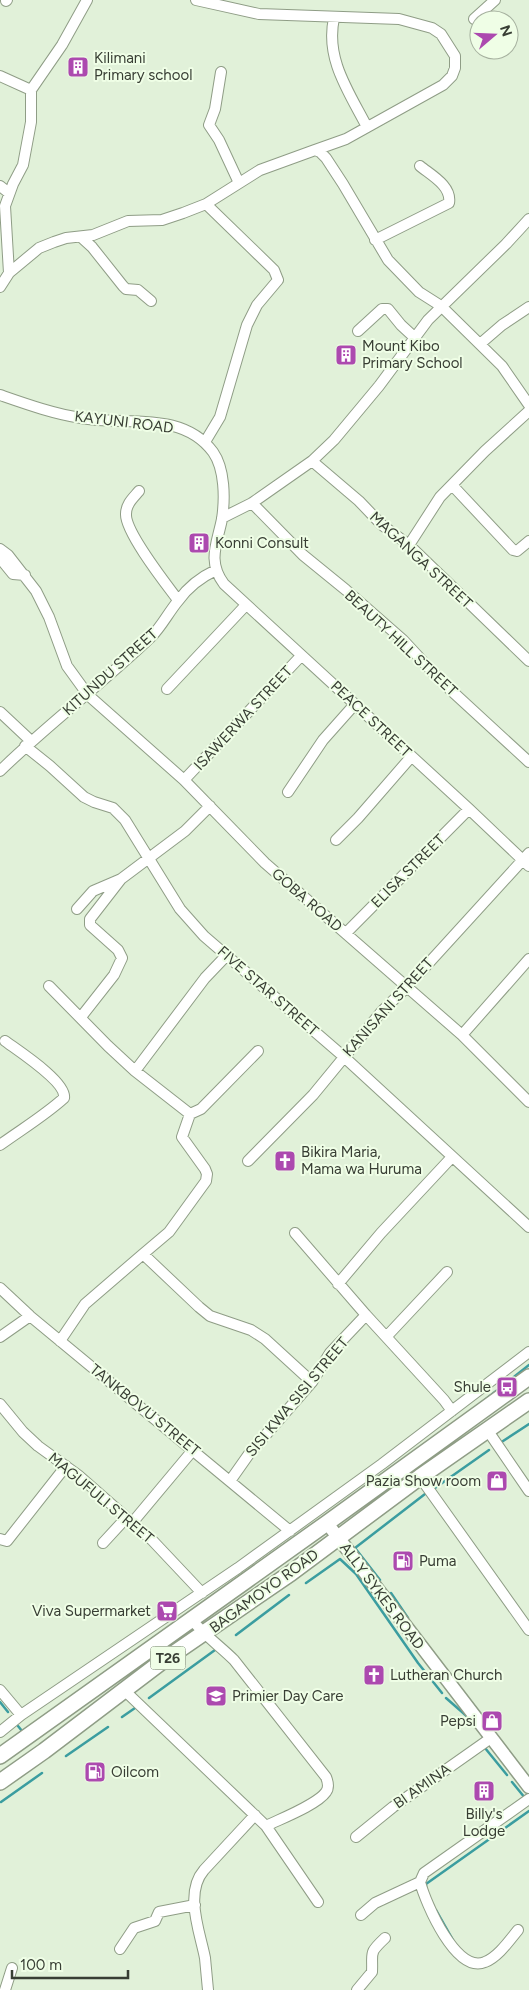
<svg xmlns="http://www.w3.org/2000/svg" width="529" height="1990" font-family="Figtree,sans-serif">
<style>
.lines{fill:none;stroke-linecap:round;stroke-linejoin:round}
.stream{stroke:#3b9da0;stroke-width:2.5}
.minor-casing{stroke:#8f9d86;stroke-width:12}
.major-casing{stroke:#8f9d86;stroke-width:15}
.highway-casing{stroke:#8f9d86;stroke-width:18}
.minor{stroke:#fff;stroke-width:10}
.major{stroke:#fff;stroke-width:12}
.highway{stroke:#fff;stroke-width:15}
.labels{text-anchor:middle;stroke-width:4;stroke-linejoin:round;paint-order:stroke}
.shield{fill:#effee6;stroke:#6f7869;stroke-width:1}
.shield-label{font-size:14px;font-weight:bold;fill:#383e34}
.poi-label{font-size:15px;fill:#383e34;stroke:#effee6;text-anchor:start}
.street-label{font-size:15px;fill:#383e34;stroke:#effee6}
</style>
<rect width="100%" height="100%" fill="#e1f1d9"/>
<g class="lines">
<path class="stream" d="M481 1403 529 1365
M500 1443 529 1424
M435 1488 489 1450
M380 1580 355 1548 425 1494
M306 1583 340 1559 356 1574 418 1663 442 1693
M391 1593 408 1618
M236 1635 289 1595
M149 1698 215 1650
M446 1698 470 1719
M0 1702 8 1712
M122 1717 135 1708
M18 1726 22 1731
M485 1748 507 1775
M66 1756 108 1727
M512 1782 525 1798
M1 1802 42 1773
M426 1887V1884L529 1811
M436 1910 453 1940"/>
<g class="minor-casing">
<path id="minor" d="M196 0 259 14 399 19 432 28 441 34 455 56V68L452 76 443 85 346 139 315 150
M6 1 7 0
M334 18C325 59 349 92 367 127
M474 19 495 0
M221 72 215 109 209 125 219 140 239 183
M0 76 31 90
M0 186 9 193
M81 237 92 247 123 286 126 289 138 290 151 301
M375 240 449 203C452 186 431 175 420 166
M9 273 39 248 54 242 66 238 93 235 128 221 162 220 183 213 206 204 260 170 315 150 320 152 326 158 343 184 388 260 419 292 441 306 502 366 529 405
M0 287 9 273 5 206 13 184 23 165 31 122V90L62 45 87 0
M358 331 382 309H388L401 325 414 337
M480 344 502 325 529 307
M0 395C26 404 54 414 81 418 125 426 182 410 213 452 225 469 225 499 222 519 217 544 207 561 224 584L469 809 529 866
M205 442 220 417 247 325 257 305 278 280 274 270 206 204
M312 461 359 501 382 525 409 545 529 661
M452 485 513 550 517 551 529 541
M139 491C133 498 126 504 126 514 125 532 166 584 178 600
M252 503 303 555 346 590 403 640 442 682 529 762
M222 518 252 503 312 461 334 440 379 386 428 320 506 244 529 219
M409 545 440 497 485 451 529 411
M0 549 8 555 36 591 49 617 67 666 88 695 184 780 265 863 462 1035 529 1102
M0 558 13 574 25 575
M167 689 246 605
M0 712 31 741
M25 746 50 766 84 797 94 802 113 808 125 820 180 909 204 936 343 1056 529 1227
M0 771C48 724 102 684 151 637 162 626 168 613 178 601 188 587 201 577 216 570
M184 780 301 656
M288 792 323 740 355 704
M336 840 358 818 411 757
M77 909 93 891 121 879
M346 933 469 809
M49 986 108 1046 135 1071 190 1114 201 1109 258 1051
M81 1017 114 975 122 958 118 950 90 925V919L121 879 185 831 210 806
M462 1035 529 959
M135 1071 205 978 226 956
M0 1145C22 1129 44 1116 64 1098 67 1082 17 1050 5 1041
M248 1161 313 1095 382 1011 406 988 529 853
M295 1233 366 1315 444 1400 452 1411
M143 1254 169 1232 206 1181 207 1174 205 1169 182 1137 190 1114
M338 1284 381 1233 452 1157
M0 1288 30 1316 290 1531
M387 1336 447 1272
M0 1337 30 1316
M60 1341 85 1304 143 1254 199 1307 210 1316 251 1330 265 1339 312 1382
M0 1404 23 1432 38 1446 78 1475 152 1540 202 1593
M488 1431 529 1491
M420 1477 529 1630
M230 1481 249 1454 312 1382 330 1353 366 1315
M132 1523 193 1450
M0 1539 7 1541 66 1466
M103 1543 126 1518
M192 1620C204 1635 220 1646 234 1660L326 1777C328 1782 329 1788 326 1792 317 1805 280 1819 266 1826
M0 1690 21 1715
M124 1690 266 1826 318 1902
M0 1732 21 1715 238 1568 382 1464 529 1352
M356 1837 393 1807 491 1738
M361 1915 375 1903 420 1882
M518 1930C509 1941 498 1957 485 1962 456 1974 426 1904 420 1882L424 1873 529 1799
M120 1949 134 1928 155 1921 159 1912 195 1905
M5 1990 12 1968
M208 1990C207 1979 206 1969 205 1958 200 1932 184 1893 204 1870L255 1815
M357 1990 372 1972C373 1952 368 1954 385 1938"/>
</g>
<g class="major-casing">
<path id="major" d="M327 1523 529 1787"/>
</g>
<g class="highway-casing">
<path id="highway" d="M0 1756 327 1523 529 1377
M0 1782 44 1751 160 1663 291 1573 420 1477 529 1401"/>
</g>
<use href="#minor" class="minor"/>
<use href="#major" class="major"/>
<use href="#highway" class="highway"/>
</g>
<defs>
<g id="building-square" transform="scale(1.125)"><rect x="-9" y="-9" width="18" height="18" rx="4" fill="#ac49af" stroke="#effee6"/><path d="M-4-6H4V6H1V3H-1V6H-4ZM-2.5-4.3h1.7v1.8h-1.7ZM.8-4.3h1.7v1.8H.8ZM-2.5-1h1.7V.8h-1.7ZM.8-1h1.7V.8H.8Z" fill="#fff"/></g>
<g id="church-square" transform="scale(1.125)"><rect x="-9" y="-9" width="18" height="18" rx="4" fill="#ac49af" stroke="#effee6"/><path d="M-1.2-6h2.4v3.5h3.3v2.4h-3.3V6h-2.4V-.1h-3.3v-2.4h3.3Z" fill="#fff"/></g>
<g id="bus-square" transform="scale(1.125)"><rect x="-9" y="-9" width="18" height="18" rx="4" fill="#ac49af" stroke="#effee6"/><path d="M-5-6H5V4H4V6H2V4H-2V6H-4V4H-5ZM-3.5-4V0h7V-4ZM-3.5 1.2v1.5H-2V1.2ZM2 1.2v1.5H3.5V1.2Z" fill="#fff"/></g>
<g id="shop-square" transform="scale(1.125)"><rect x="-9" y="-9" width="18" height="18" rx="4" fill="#ac49af" stroke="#effee6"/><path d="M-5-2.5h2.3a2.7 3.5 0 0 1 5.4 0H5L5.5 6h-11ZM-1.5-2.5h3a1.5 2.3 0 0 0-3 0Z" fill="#fff"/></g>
<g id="fuel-square" transform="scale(1.125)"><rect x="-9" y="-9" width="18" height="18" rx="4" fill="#ac49af" stroke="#effee6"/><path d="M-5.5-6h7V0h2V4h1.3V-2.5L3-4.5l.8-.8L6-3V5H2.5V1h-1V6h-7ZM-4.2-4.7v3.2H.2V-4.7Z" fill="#fff"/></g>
<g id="supermarket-square" transform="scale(1.125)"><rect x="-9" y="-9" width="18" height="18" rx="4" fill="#ac49af" stroke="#effee6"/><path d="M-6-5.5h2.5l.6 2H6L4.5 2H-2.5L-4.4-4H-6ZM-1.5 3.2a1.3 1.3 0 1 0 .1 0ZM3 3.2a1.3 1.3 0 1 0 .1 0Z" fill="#fff"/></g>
<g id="school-square" transform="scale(1.125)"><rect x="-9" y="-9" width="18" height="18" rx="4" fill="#ac49af" stroke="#effee6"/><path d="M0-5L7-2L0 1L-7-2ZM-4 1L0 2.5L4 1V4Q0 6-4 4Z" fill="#fff"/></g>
</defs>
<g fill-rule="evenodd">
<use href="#building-square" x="78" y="67"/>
<use href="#building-square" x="346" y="355"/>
<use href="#building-square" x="199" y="543"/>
<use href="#church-square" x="285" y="1161"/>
<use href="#bus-square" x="507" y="1387"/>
<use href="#shop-square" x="497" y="1481"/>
<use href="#fuel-square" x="403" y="1561"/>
<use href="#supermarket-square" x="167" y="1611"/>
<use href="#church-square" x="374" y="1675"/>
<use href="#school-square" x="216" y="1696"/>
<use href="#shop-square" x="492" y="1721"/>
<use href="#fuel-square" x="95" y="1772"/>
<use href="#building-square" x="484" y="1791"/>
</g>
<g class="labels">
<rect class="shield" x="150.5" y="1646.5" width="35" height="23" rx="4"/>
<g class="shield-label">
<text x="168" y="1663">T26</text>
</g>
<g class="poi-label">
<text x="94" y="63">Kilimani<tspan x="94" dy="17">Primary school</tspan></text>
<text x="362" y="351">Mount Kibo<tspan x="362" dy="17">Primary School</tspan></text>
<text x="215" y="548">Konni Consult</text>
<text x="301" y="1157">Bikira Maria,<tspan x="301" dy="17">Mama wa Huruma</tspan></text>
<text x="491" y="1392" text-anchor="end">Shule</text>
<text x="481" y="1486" text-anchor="end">Pazia Show room</text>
<text x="419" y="1566">Puma</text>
<text x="151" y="1616" text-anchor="end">Viva Supermarket</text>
<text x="390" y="1680">Lutheran Church</text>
<text x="232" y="1701">Primier Day Care</text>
<text x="476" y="1726" text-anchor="end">Pepsi</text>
<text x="111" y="1777">Oilcom</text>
<text x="484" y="1819" text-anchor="middle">Billy's<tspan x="484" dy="17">Lodge</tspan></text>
</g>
<g class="street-label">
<text transform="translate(124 422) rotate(7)" y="5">KAYUNI ROAD</text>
<text transform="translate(421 560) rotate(43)" y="5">MAGANGA STREET</text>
<text transform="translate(401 643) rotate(43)" y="5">BEAUTY HILL STREET</text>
<text transform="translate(110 672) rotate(-42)" y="5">KITUNDU STREET</text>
<text transform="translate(243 718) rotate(-47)" y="5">ISAWERWA STREET</text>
<text transform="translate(371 719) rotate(43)" y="5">PEACE STREET</text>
<text transform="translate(408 871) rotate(-45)" y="5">ELISA STREET</text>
<text transform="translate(307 900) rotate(41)" y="5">GOBA ROAD</text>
<text transform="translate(268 991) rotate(41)" y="5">FIVE STAR STREET</text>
<text transform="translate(388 1007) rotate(-48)" y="5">KANISANI STREET</text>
<text transform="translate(297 1397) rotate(-50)" y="5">SISI KWA SISI STREET</text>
<text transform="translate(145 1410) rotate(39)" y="5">TANKBOVU STREET</text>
<text transform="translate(101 1498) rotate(40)" y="5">MAGUFULI STREET</text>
<text transform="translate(264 1591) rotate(-36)" y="5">BAGAMOYO ROAD</text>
<text transform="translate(382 1596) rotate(53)" y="5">ALLY SYKES ROAD</text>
<text transform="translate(422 1786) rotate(-35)" y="5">BI AMINA</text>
</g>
</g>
<g transform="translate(494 35) rotate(71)"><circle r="24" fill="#effee6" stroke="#a6b19f"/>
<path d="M0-4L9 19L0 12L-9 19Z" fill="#ac49af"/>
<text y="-8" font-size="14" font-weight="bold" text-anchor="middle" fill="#383e34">N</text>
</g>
<path d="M12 1970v8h116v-8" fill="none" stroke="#383e34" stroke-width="2.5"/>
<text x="20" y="1970" font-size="15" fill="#383e34" stroke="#effee6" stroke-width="4" paint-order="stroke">100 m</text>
</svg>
